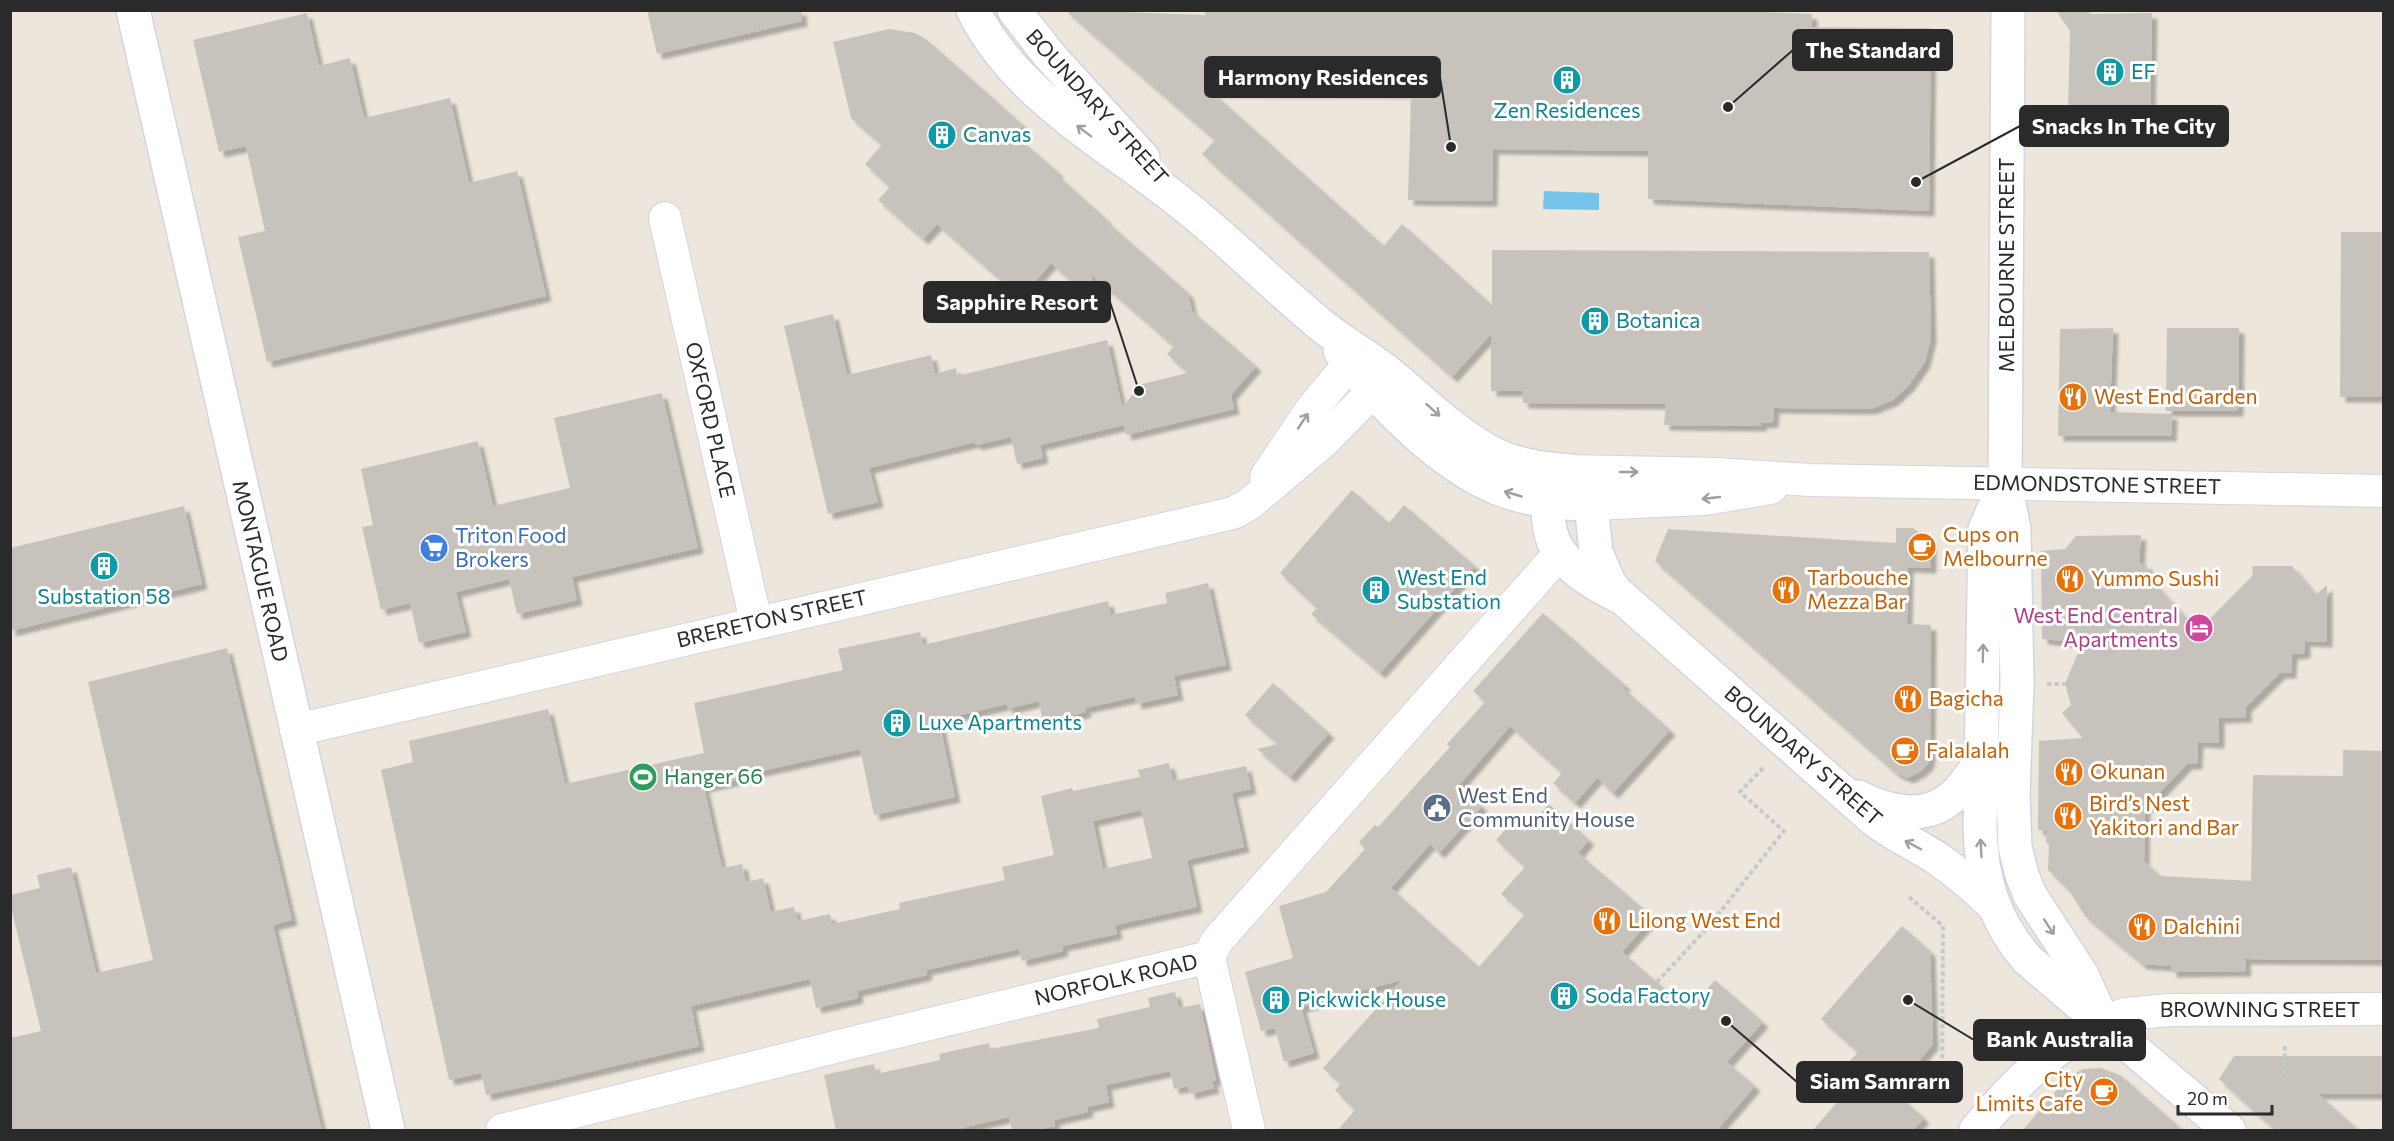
<svg xmlns="http://www.w3.org/2000/svg" width="2394" height="1141" font-family="Commissioner,sans-serif">
<style>
.water{fill:#73c3ea}
.building{fill:#c7c3bc;fill-rule:evenodd;filter:url(#shadow)}
.lines{fill:none;stroke-linecap:round;stroke-linejoin:round}
.minor-casing{stroke:#d2d4e2;stroke-width:34}
.tertiary-casing{stroke:#d2d4e2;stroke-width:36}
.secondary-casing{stroke:#d2d4e2;stroke-width:36}
.path{stroke:#c8c8c8;stroke-width:4;stroke-dasharray:4.5 3;stroke-linecap:butt}
.minor{stroke:#fff;stroke-width:32}
.tertiary{stroke:#fff;stroke-width:33}
.secondary{stroke:#fff;stroke-width:33}
.oneway{stroke:#9f9f9f}
.labels{text-anchor:middle;stroke-width:6;stroke-linejoin:round;paint-order:stroke}
.culture-label{font-size:21px;fill:#0d838f;stroke:#fff;text-anchor:start}
.street-label{font-size:21px;fill:#2a2a2a;stroke:#fff}
.food-label{font-size:21px;fill:#c56008;stroke:#fff;text-anchor:start}
.shop-label{font-size:21px;fill:#366cbe;stroke:#fff;text-anchor:start}
.hotel-label{font-size:21px;fill:#b23c85;stroke:#fff;text-anchor:end}
.leisure-label{font-size:21px;fill:#27864d;stroke:#fff;text-anchor:start}
.service-label{font-size:21px;fill:#4e5e75;stroke:#fff;text-anchor:start}
.leader{fill:none;stroke:#2a2a2a;stroke-width:2}
.callout-dot{fill:#2a2a2a;stroke:#fff;stroke-width:2}
.callout{fill:#2a2a2a;stroke:#2a2a2a;stroke-width:2}
.callout-label{font-size:22px;text-anchor:middle;font-weight:bold;fill:#fff}
</style>
<defs>
<filter id="shadow"><feDropShadow dx="5.5" dy="5.5" stdDeviation="1.5" flood-color="#0004"/></filter>
</defs>
<rect width="100%" height="100%" fill="#ece6dc"/>
<path class="water" d="M1544 191 1599 193V210L1543 209Z"/>
<path class="building" d="M647 10H801L802 21 657 54Z
M1065 10 1205 15V10H1715L1812 14V27L1931 28 1929 211 1648 199V151L1493 149 1492 201 1408 200 1411 93 1212 92 1384 246 1402 224 1492 305V250L1929 252 1931 337 1925 362 1909 385 1893 400 1871 409 1774 408 1773 422 1761 423V426L1664 425 1666 404 1523 403 1522 391H1491V334L1452 377 1202 154 1215 140Z
M2056 10H2086L2091 14 2152 13 2150 112 2068 111 2070 31Z
M307 13 319 66 350 58 364 118 450 98 469 183 517 171 546 296 267 362 238 237 265 231 246 146 219 152 193 40Z
M889 29 915 33 927 40 1023 125 1015 135 1058 172 1056 174 1106 219 1105 220 1188 293 1192 311 1256 366 1231 395 1234 409 1126 435 1124 425 1040 445 1043 458 1017 464 1011 437 976 445 975 442 869 468 878 502 828 514 784 326 833 314 847 375 931 355 935 374 956 368 957 376 1107 340 1122 407 1142 384 1188 373 1167 354 1174 346 1091 274 1098 305 1051 263 1021 298 937 224 923 239 878 200 890 187 865 164 882 145 851 118 833 42Z
M2341 232H2384V397H2340Z
M2113 328 2110 412 2172 414 2171 436H2058L2060 329Z
M2167 328H2239L2238 411H2166Z
M662 393 698 548 572 577 577 600 517 614 509 579 456 592 466 632 419 643 410 603 381 610 362 527 373 525 361 469 478 441 493 506 570 488 554 418Z
M1352 490 1389 523 1404 505 1475 566 1380 673 1311 614 1317 608 1280 573Z
M184 506 202 584 10 631V548Z
M1896 528H1913L1931 541V568L1908 567 1907 624 1931 625 1930 756 1928 764 1921 771 1908 778 1896 773 1655 561 1668 529 1896 543Z
M2141 535 2139 563 2147 565 2148 576 2198 631 2253 575 2252 566H2292L2316 595 2327 585V642L2305 641V653L2292 654 2291 673H2280L2246 707V717L2219 718V743L2198 742 2197 764H2187L2145 808 2144 861 2160 876 2251 881 2253 775 2343 776V750L2384 751V960L2245 959 2246 971 2171 972V966L2142 964 2085 916 2069 890 2048 870 2049 844 2046 843 2047 830H2038L2039 741 2083 738 2062 713 2071 705 2065 684 2082 643 2042 639 2041 551 2065 549 2076 536Z
M1208 583 1226 665 1174 676 1178 695 1136 704 1135 697 1085 708 1086 712 1043 722 1039 701 1007 709V704L939 720 955 797 874 815 860 749 752 773 753 776 704 787 722 868 742 864 746 882 763 878 771 912 794 907 798 921 830 914 832 924 900 909 899 903 1005 880 1002 867 1054 855 1041 796 1072 788 1073 791 1140 777 1138 770 1169 763 1173 781 1246 766 1251 789 1232 793 1244 847 1187 860 1197 907 1115 925 1117 934 1062 946 1063 951 1022 961 1019 949 926 970 927 975 857 991 858 998 816 1008 810 979 691 1006 699 1046 546 1082 486 1095 481 1073 449 1080 381 770 413 762 409 741 548 709 565 784 704 753 694 703 843 670 838 649 920 632 923 645 1108 601 1111 615 1167 603 1165 593ZM1141 810 1152 858 1103 869 1093 821Z
M1543 613 1625 685 1623 688 1670 730 1613 793 1597 778 1575 803 1553 783 1562 773 1510 726 1459 785 1482 806 1439 853 1430 844 1391 888 1479 967 1525 914 1501 894 1525 867 1496 840 1513 821 1524 832 1549 804 1589 840 1578 853 1653 917 1622 952 1689 1010 1715 980 1763 1022 1727 1062 1755 1086 1716 1131H1337L1355 1110 1335 1090 1341 1084 1323 1068 1402 980 1301 1007 1314 1053 1284 1062 1275 1028 1261 1031 1245 972 1293 958 1279 906 1326 892 1365 849 1359 842 1375 825 1378 827 1450 747 1447 744 1485 702 1473 691Z
M227 648 292 920 273 925 322 1131H10V1038L41 1031 10 903V895L40 888 37 875 71 867 96 973 153 960 88 682Z
M1273 683 1329 733 1290 777 1257 749 1278 744 1245 715Z
M1902 926 1930 951 1933 1044 1894 1091 1924 1118 1912 1131H1812L1839 1100 1825 1088 1858 1052 1821 1019Z
M1175 992 1179 1008 1200 1004 1216 1080 1212 1081 1214 1088 1190 1094 1188 1086 1174 1089 1170 1071 1106 1085 1109 1102 1087 1107 1088 1112 1054 1120 1055 1126 1036 1130H1012L1009 1117 949 1131H836L824 1075 874 1064 876 1074 940 1060 939 1054 989 1043 990 1049 1099 1028 1097 1019 1150 1007 1148 998Z
M2234 1056H2384V1094H2318L2360 1131H2276L2219 1079Z
M2101 1068 2120 1075 2184 1131H2022L2068 1077 2083 1069Z"/>
<g class="lines">
<g class="minor-casing">
<path id="minor" d="M665 218 756 622
M1571 471 1717 474 1810 480 2384 491
M1266 477 1311 410 1350 363
M1591 504 1705 499 1771 488
M296 730 1233 513 1248 505 1323 442 1372 392
M1209 957 1249 1130
M2103 1022 2125 1014 2170 1010 2384 1009
M502 1130 851 1043 1209 957 1217 941 1560 553"/>
</g>
<g class="tertiary-casing">
<path id="tertiary" d="M133 10 388 1130
M973 10C1016 97 1109 145 1181 203 1230 241 1273 286 1321 325 1343 343 1369 357 1391 375 1423 401 1452 431 1488 451 1513 465 1542 469 1571 471
M1014 10 1049 55 1143 158
M1340 351C1364 382 1388 409 1417 435 1473 484 1516 504 1591 504
M1571 471 1591 504 1596 552 1609 583 1616 592 1870 816C1891 834 1916 844 1938 859 1958 873 1976 888 1993 905
M1561 483 1548 501C1548 512 1548 524 1551 534 1560 565 1591 582 1618 596
M1858 797C1887 812 1924 821 1951 798 1963 789 1971 774 1981 762
M1976 1130C2013 1086 2050 1047 2103 1022"/>
</g>
<g class="secondary-casing">
<path id="secondary" d="M2008 10 2005 483 2014 529 2017 683 2013 794 2015 847 2022 875 2030 895 2082 975 2103 1022
M2005 483 1985 529 1980 828C1981 878 1994 922 2028 960L2229 1130"/>
</g>
<path class="path" d="M2047 684H2065
M1909 897 1943 926 1942 1104
M1657 982 1709 926 1784 831 1740 792 1763 768
M2284 1073 2285 1046"/>
<use href="#minor" class="minor"/>
<use href="#tertiary" class="tertiary"/>
<use href="#secondary" class="secondary"/>
</g>
<defs><path id="oneway-shaft" d="M-6 0H5M1.5-3L5.5 0L1.5 3" fill="none" stroke-width="1.6" stroke-linecap="round" stroke-linejoin="round" transform="scale(1.5)"/></defs>
<g class="oneway">
<use href="#oneway-shaft" transform="translate(1084 131) rotate(-143)"/>
<use href="#oneway-shaft" transform="translate(1433 410) rotate(42)"/>
<use href="#oneway-shaft" transform="translate(1303 421) rotate(-56)"/>
<use href="#oneway-shaft" transform="translate(1629 472)"/>
<use href="#oneway-shaft" transform="translate(1513 494) rotate(-164)"/>
<use href="#oneway-shaft" transform="translate(1711 498) rotate(174)"/>
<use href="#oneway-shaft" transform="translate(1983 653) rotate(-89)"/>
<use href="#oneway-shaft" transform="translate(1913 845) rotate(-152)"/>
<use href="#oneway-shaft" transform="translate(1981 848) rotate(-93)"/>
<use href="#oneway-shaft" transform="translate(2049 927) rotate(57)"/>
</g>
<defs>
<g id="building-disc" transform="scale(1.5)"><circle r="9.5" fill="#0f9aa8" stroke="#fff"/><path d="M-4-6H4V6H1V3H-1V6H-4ZM-2.5-4.3h1.7v1.8h-1.7ZM.8-4.3h1.7v1.8H.8ZM-2.5-1h1.7V.8h-1.7ZM.8-1h1.7V.8H.8Z" fill="#fff"/></g>
<g id="restaurant-disc" transform="scale(1.5)"><circle r="9.5" fill="#e8710a" stroke="#fff"/><path d="M-5-6h1v4h1v-4h1v4h1v-4h1v5L-1.5 .5V6h-2V.5L-5-1ZM5-6V6H3V1.5H1.5Q1.5-4 5-6Z" fill="#fff"/></g>
<g id="cafe-disc" transform="scale(1.5)"><circle r="9.5" fill="#e8710a" stroke="#fff"/><path d="M-5.5-4.5H6V0H3Q3 3.5 0 3.5H-2.5Q-5.5 3.5-5.5 0ZM3-3.2v2h1.7v-2ZM-6 4.5H4V6H-6Z" fill="#fff"/></g>
<g id="supermarket-disc" transform="scale(1.5)"><circle r="9.5" fill="#3f7fe0" stroke="#fff"/><path d="M-6-5.5h2.5l.6 2H6L4.5 2H-2.5L-4.4-4H-6ZM-1.5 3.2a1.3 1.3 0 1 0 .1 0ZM3 3.2a1.3 1.3 0 1 0 .1 0Z" fill="#fff"/></g>
<g id="hotel-disc" transform="scale(1.5)"><circle r="9.5" fill="#d1479c" stroke="#fff"/><path d="M-6-4.5h1.5V1H6V5H4.5V3h-9V5H-6ZM-4 0a1.8 1.8 0 1 1 3.6 0ZM.5 0V-2.5h3Q6-2.5 6 0Z" fill="#fff"/></g>
<g id="stadium-disc" transform="scale(1.5)"><circle r="9.5" fill="#2e9e5b" stroke="#fff"/><path d="M0-5a6.5 5 0 1 0 0 10a6.5 5 0 1 0 0-10ZM-3.5-1.8h7v3.6h-7Z" fill="#fff"/></g>
<g id="civic-disc" transform="scale(1.5)"><circle r="9.5" fill="#5c6f8a" stroke="#fff"/><path d="M-.6-6.5H3V-4.5H.6V-3L4-1V1h2V6H-6V1h2V-1L-.6-3ZM-1.2 2.5V6h2.4V2.5Z" fill="#fff"/></g>
</defs>
<g fill-rule="evenodd">
<use href="#building-disc" x="2110" y="72"/>
<use href="#building-disc" x="1567" y="80"/>
<use href="#building-disc" x="942" y="135"/>
<use href="#building-disc" x="1595" y="321"/>
<use href="#restaurant-disc" x="2073" y="397"/>
<use href="#cafe-disc" x="1922" y="547"/>
<use href="#supermarket-disc" x="434" y="548"/>
<use href="#building-disc" x="104" y="566"/>
<use href="#restaurant-disc" x="2070" y="579"/>
<use href="#building-disc" x="1376" y="590"/>
<use href="#restaurant-disc" x="1786" y="590"/>
<use href="#hotel-disc" x="2199" y="628"/>
<use href="#restaurant-disc" x="1908" y="699"/>
<use href="#building-disc" x="897" y="723"/>
<use href="#cafe-disc" x="1905" y="751"/>
<use href="#restaurant-disc" x="2069" y="772"/>
<use href="#stadium-disc" x="643" y="777"/>
<use href="#civic-disc" x="1437" y="808"/>
<use href="#restaurant-disc" x="2068" y="816"/>
<use href="#restaurant-disc" x="1607" y="921"/>
<use href="#restaurant-disc" x="2142" y="927"/>
<use href="#building-disc" x="1564" y="996"/>
<use href="#building-disc" x="1276" y="1000"/>
<use href="#cafe-disc" x="2104" y="1092"/>
</g>
<g class="labels">
<g class="culture-label">
<text x="2131" y="79">EF</text>
<text x="1567" y="118" text-anchor="middle">Zen Residences</text>
<text x="963" y="142">Canvas</text>
<text x="1616" y="328">Botanica</text>
<text x="1397" y="585">West End<tspan x="1397" dy="24">Substation</tspan></text>
<text x="104" y="604" text-anchor="middle">Substation 58</text>
<text x="918" y="730">Luxe Apartments</text>
<text x="1585" y="1003">Soda Factory</text>
<text x="1297" y="1007">Pickwick House</text>
</g>
<g class="street-label">
<text transform="translate(1097 107) rotate(48)" y="7">BOUNDARY STREET</text>
<text transform="translate(2007 265) rotate(-90)" y="7">MELBOURNE STREET</text>
<text transform="translate(710 420) rotate(77)" y="7">OXFORD PLACE</text>
<text transform="translate(2097 485) rotate(1)" y="7">EDMONDSTONE STREET</text>
<text transform="translate(260 571) rotate(77)" y="7">MONTAGUE ROAD</text>
<text transform="translate(772 619) rotate(-13)" y="7">BRERETON STREET</text>
<text transform="translate(1803 756) rotate(41)" y="7">BOUNDARY STREET</text>
<text transform="translate(1116 980) rotate(-13)" y="7">NORFOLK ROAD</text>
<text x="2260" y="1017">BROWNING STREET</text>
</g>
<g class="food-label">
<text x="2094" y="404">West End Garden</text>
<text x="1943" y="542">Cups on<tspan x="1943" dy="24">Melbourne</tspan></text>
<text x="1807" y="585">Tarbouche<tspan x="1807" dy="24">Mezza Bar</tspan></text>
<text x="2091" y="586">Yummo Sushi</text>
<text x="1929" y="706">Bagicha</text>
<text x="1926" y="758">Falalalah</text>
<text x="2090" y="779">Okunan</text>
<text x="2089" y="811">Bird’s Nest<tspan x="2089" dy="24">Yakitori and Bar</tspan></text>
<text x="1628" y="928">Lilong West End</text>
<text x="2163" y="934">Dalchini</text>
<text x="2083" y="1087" text-anchor="end">City<tspan x="2083" dy="24">Limits Cafe</tspan></text>
</g>
<g class="shop-label">
<text x="455" y="543">Triton Food<tspan x="455" dy="24">Brokers</tspan></text>
</g>
<g class="hotel-label">
<text x="2178" y="623">West End Central<tspan x="2178" dy="24">Apartments</tspan></text>
</g>
<g class="leisure-label">
<text x="664" y="784">Hanger 66</text>
</g>
<g class="service-label">
<text x="1458" y="803">West End<tspan x="1458" dy="24">Community House</tspan></text>
</g>
</g>
<path class="leader" d="M1728 107L1793 50M1451 147L1440 77M1916 182L2020 126M1139 391L1110 302M1908 1000L1974 1040M1726 1021L1797 1082"/>
<g class="callout-dot">
<circle cx="1728" cy="107" r="6"/>
<circle cx="1451" cy="147" r="6"/>
<circle cx="1916" cy="182" r="6"/>
<circle cx="1139" cy="391" r="6"/>
<circle cx="1908" cy="1000" r="6"/>
<circle cx="1726" cy="1021" r="6"/>
</g>
<g class="callout">
<rect x="1793" y="30" width="159" height="40" rx="6"/>
<rect x="1205" y="57" width="235" height="40" rx="6"/>
<rect x="2020" y="106" width="208" height="40" rx="6"/>
<rect x="924" y="282" width="186" height="40" rx="6"/>
<rect x="1974" y="1020" width="171" height="40" rx="6"/>
<rect x="1797" y="1062" width="165" height="40" rx="6"/>
</g>
<g class="callout-label">
<text x="1873" y="58">The Standard</text>
<text x="1323" y="85">Harmony Residences</text>
<text x="2124" y="134">Snacks In The City</text>
<text x="1017" y="310">Sapphire Resort</text>
<text x="2060" y="1047">Bank Australia</text>
<text x="1880" y="1089">Siam Samrarn</text>
</g>
<rect width="2394" height="1141" fill="none" stroke="#2a2a2a" stroke-width="24"/>
<path d="M2178 1105v9h94v-9" fill="none" stroke="#2a2a2a" stroke-width="3"/>
<text x="2187" y="1105" font-size="18" fill="#2a2a2a" stroke="#ffffff" stroke-width="4.5" paint-order="stroke">20 m</text>
</svg>
